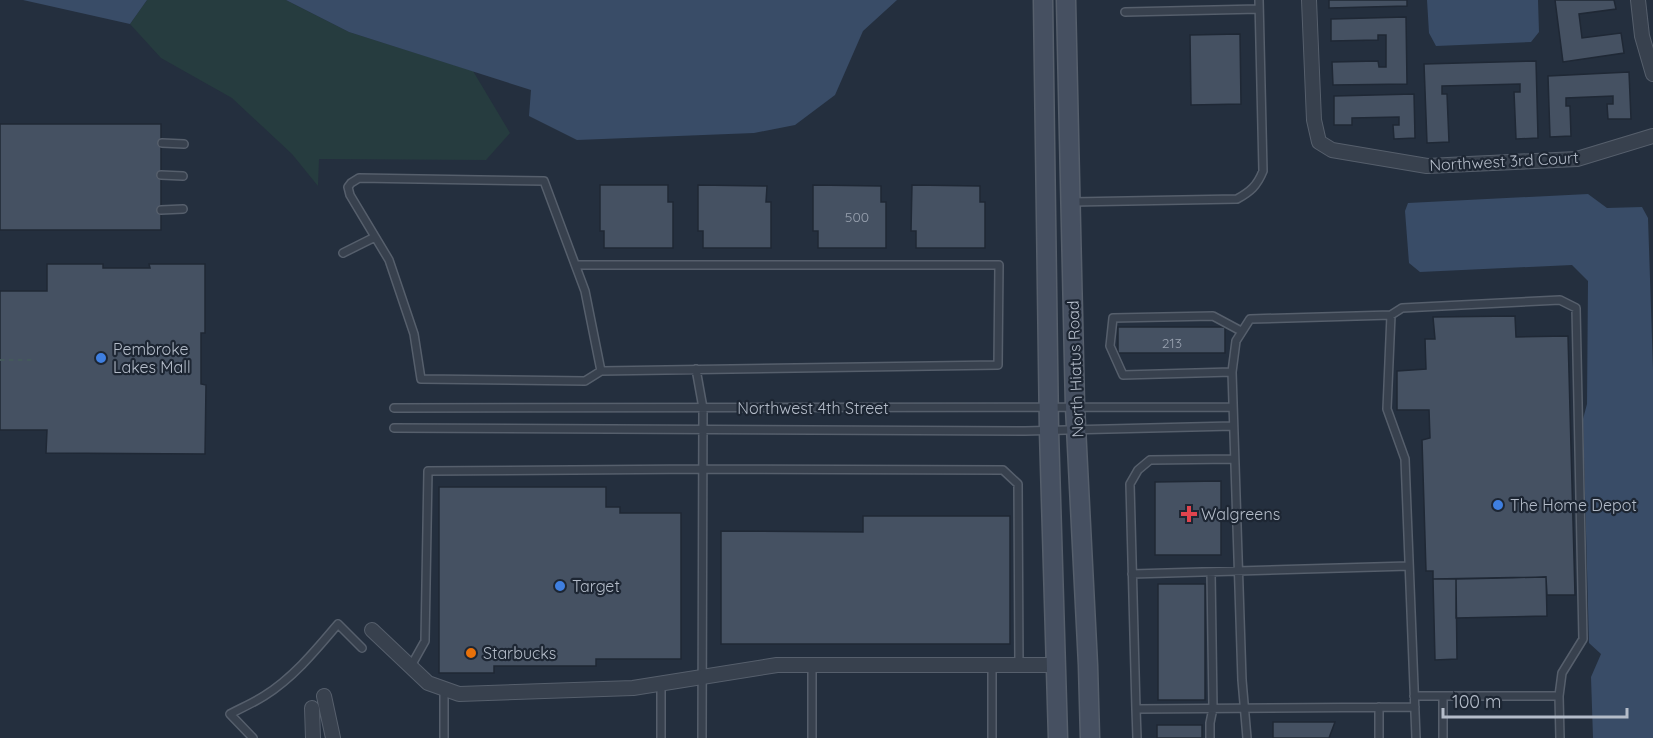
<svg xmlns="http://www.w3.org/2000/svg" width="1653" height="738" font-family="Quicksand,sans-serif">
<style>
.green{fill:#263c3f}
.water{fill:#394c67}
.building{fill:#455162;stroke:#1f2835;stroke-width:1.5}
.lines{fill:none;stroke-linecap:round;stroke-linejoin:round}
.service-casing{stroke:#565f6c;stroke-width:10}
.minor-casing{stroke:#565f6c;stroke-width:16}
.secondary-casing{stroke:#565f6c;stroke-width:21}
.path{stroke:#44595c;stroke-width:2;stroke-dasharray:4.5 4.5;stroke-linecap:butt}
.service{stroke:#38414e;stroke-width:7}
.minor{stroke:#38414e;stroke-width:14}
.secondary{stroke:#465061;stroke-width:18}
.shop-dot{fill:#3f7fe0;stroke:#1d2633;stroke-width:2}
.health-dot{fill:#e0444e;stroke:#1d2633;stroke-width:2}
.food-dot{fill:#e8710a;stroke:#1d2633;stroke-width:2}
.labels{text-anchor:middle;stroke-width:4.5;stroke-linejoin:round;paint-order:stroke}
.number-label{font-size:14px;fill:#98a1af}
.street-label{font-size:16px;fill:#b4bcc9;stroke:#1d2633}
.poi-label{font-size:16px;fill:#b4bcc9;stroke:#1d2633;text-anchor:start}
</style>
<rect width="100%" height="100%" fill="#242f3e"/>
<path class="green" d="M147 0H286L349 32 473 71 510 133 486 160 319 159 318 186 292 154 232 98 161 58 130 24Z"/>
<path class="water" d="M23 0H147L130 24Z
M286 0H897L863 31 835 95 795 125 754 133 577 140 529 116 531 90 349 32Z
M1427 0H1538L1539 32 1531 42 1436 46 1429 33Z
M1588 194 1607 208 1642 207 1648 218 1653 370V738H1593L1591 677 1601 654 1589 643 1583 419 1587 404 1588 281 1572 265 1420 272 1409 263 1405 211 1408 203Z"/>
<path class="building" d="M1329 0H1407V6L1329 8Z
M1555 0H1614L1616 9 1579 14 1582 38 1621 33 1624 53 1563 62Z
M1406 17 1407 84 1333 85 1332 62 1378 61 1379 67H1386V35H1378V40L1331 41V19Z
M1240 34 1241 104 1191 105 1190 35Z
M1536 61 1538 138 1516 139 1514 92H1520V84L1442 86V94H1447L1449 142 1427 143 1424 64Z
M1629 72 1631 119H1608L1607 104H1613V96L1566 98V106H1570L1571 136 1550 137 1548 76Z
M1414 94 1415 138 1394 139 1393 125H1399V117L1352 118V125H1334V96Z
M0 124H161V230H0Z
M600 185H668V202H673V248H604V231H600Z
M698 185 767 186 766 202H771V248H703V231H698Z
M813 185 881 186V202H886V248H818V231H813Z
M912 185 980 186V202H985V248H916V231H911Z
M47 264H103V268H150L149 264H205V333H201V384L206 385 205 454 46 453 47 430H0V291H47Z
M1515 316 1516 337 1568 336 1575 595H1547L1546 577 1433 579V571H1426L1422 440 1430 438 1429 410H1397V371L1426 369 1425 339H1435L1433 317Z
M1118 327H1225V353H1118Z
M1221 481V555H1155V482Z
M439 487H606V507H620V513H681V659H596V666H494V673H439Z
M863 516H1010V644H721V531L863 532Z
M1546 577 1547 616 1456 618V579Z
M1433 579H1456L1457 659 1435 660Z
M1158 584H1205V700H1158Z
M1273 722H1335L1329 738H1273Z
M1157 725H1202V738H1157Z"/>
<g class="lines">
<g class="service-casing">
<path id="service" d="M1125 12 1259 9
M162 143 184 144
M161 175 183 176
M1072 202 1237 199C1250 192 1257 186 1263 171L1259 0
M161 210 183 209
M343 253 375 237
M576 265H999L998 365 601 371 585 381 421 379 414 334 389 260 350 195 348 187 351 183 359 178 544 181 585 291 601 371
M1391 315 1402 308 1560 300 1576 308 1583 639 1562 673 1559 696
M696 369 703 408 702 738
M1232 372 1123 375 1110 346 1113 318 1213 316 1241 331
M394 408 1233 407
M394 428 1025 431 1233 426
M1132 574 1409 566
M411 666 425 641 428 471 703 469 1003 470 1018 484 1019 665
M661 684V738
M444 690V738
M1414 696H1559L1560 738
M1443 696V738
M1379 707V738
M1136 709 1130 484 1138 470 1150 460 1234 459
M253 738 230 714C241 708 253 703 264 696 293 678 316 650 338 624L362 648
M812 738V665
M992 738V665
M1137 738 1136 709 1415 707
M1210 738V723L1213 708 1211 572
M1247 738 1242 680 1232 372 1236 341 1250 319 1391 315 1387 409 1405 459 1416 738"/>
</g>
<g class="minor-casing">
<path id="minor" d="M1309 0 1314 120 1319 142 1332 150 1427 166 1577 159 1653 136
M1638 0 1642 36 1653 74
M372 630 428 683 459 694 633 688 777 665H1057
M324 696 333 738
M312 708 313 738"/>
</g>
<g class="secondary-casing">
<path id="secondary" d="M1043 0 1049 431 1058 738
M1066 0 1075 407 1088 665 1090 738"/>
</g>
<path class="path" d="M0 360H36"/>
<use href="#service" class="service"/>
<use href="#minor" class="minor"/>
<use href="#secondary" class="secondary"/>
</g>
<g class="shop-dot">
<circle cx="101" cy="358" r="6"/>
<circle cx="1498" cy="505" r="6"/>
<circle cx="560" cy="586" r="6"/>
</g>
<path class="health-dot" d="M1186 505h6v6h6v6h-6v6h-6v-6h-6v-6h6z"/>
<circle class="food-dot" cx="471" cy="653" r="6"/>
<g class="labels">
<g class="number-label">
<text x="857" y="222">500</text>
<text x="1172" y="348">213</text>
</g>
<g class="street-label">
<text transform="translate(1504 161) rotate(-3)" y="6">Northwest 3rd Court</text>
<text transform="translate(1075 369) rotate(-92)" y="6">North Hiatus Road</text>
<text x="813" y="414">Northwest 4th Street</text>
</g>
<g class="poi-label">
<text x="113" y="355">Pembroke<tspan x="113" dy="18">Lakes Mall</tspan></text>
<text x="1510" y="511">The Home Depot</text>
<text x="1201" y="520">Walgreens</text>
<text x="572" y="592">Target</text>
<text x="483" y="659">Starbucks</text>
</g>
</g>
<path d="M1443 708v9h184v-9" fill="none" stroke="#b4bcc9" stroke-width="3"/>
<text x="1452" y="708" font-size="18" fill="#b4bcc9" stroke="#1d2633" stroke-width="4.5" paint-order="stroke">100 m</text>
</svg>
